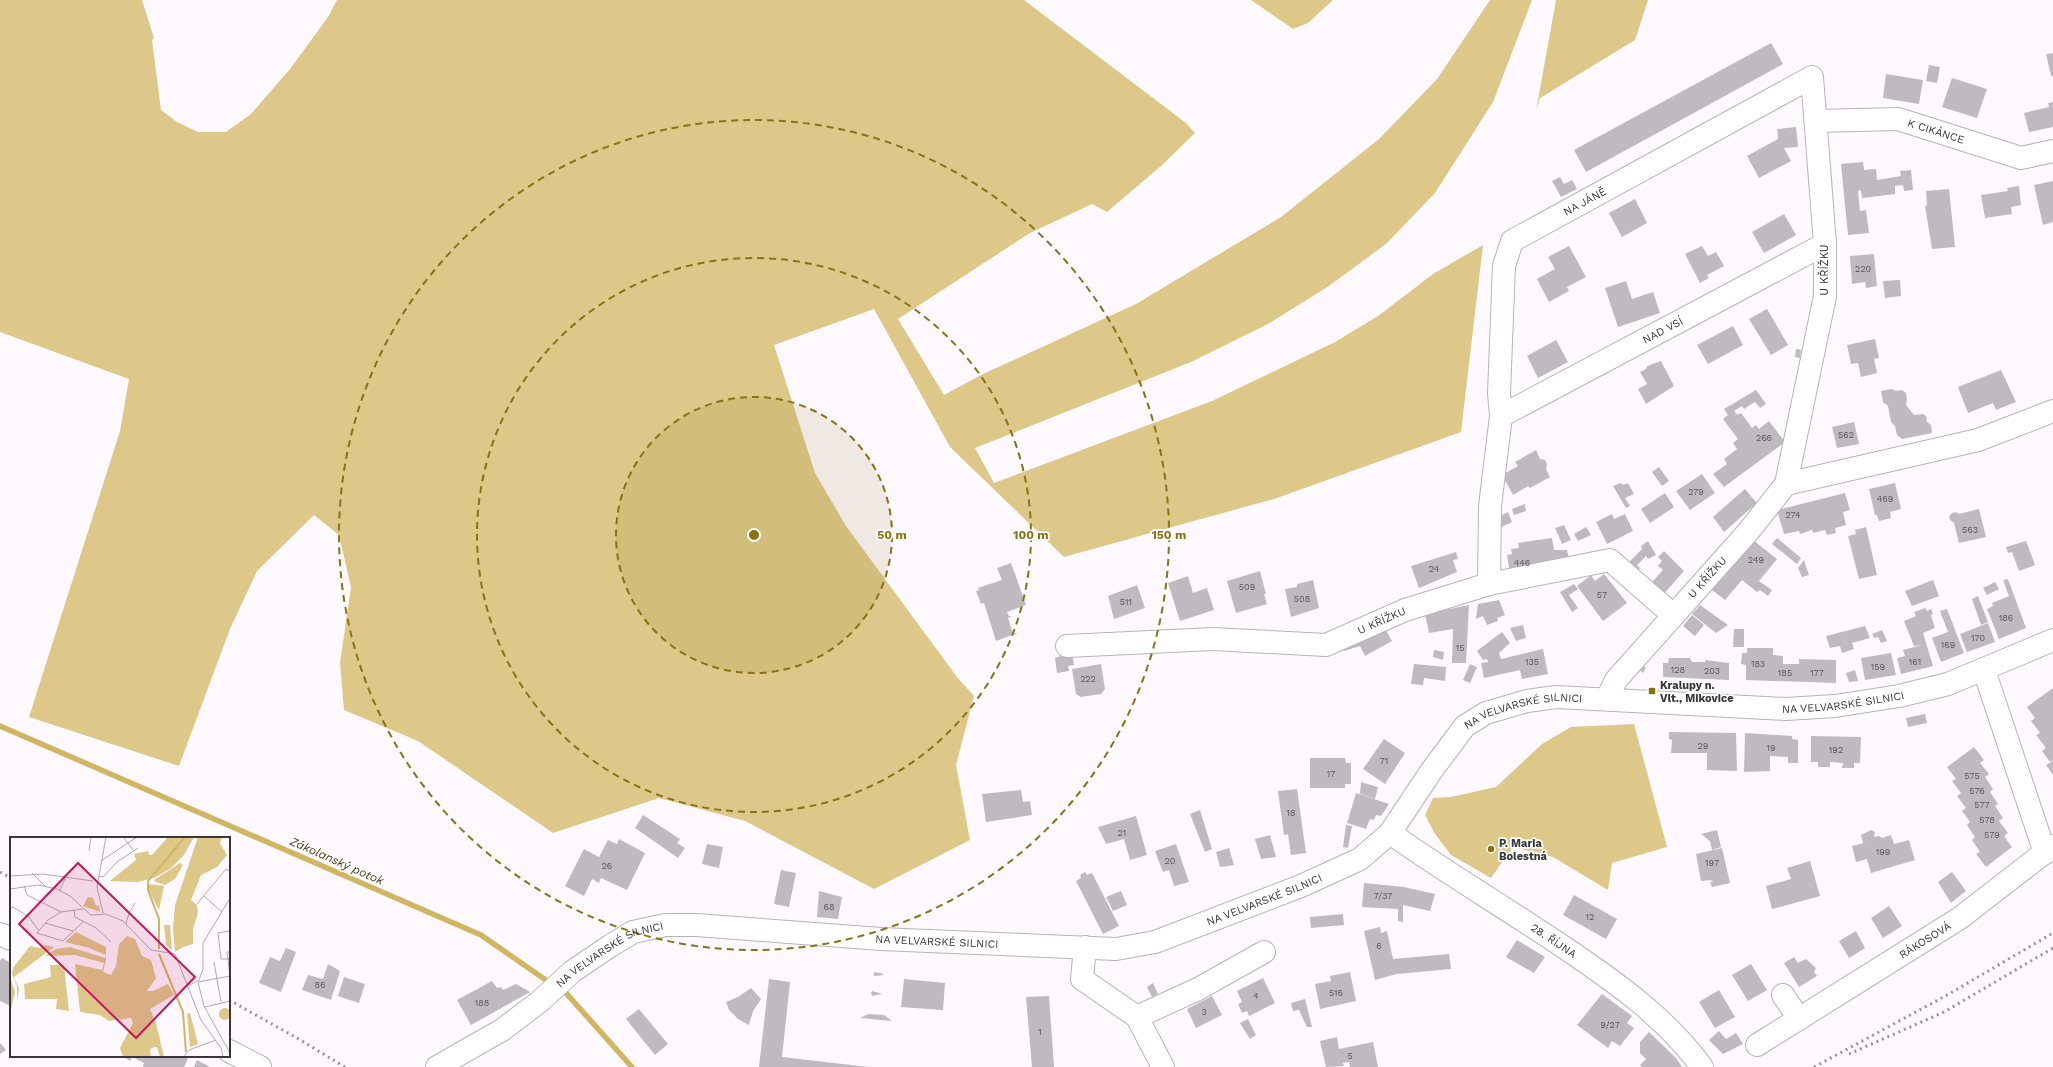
<svg xmlns="http://www.w3.org/2000/svg" width="2053" height="1067" font-family="'Work Sans',sans-serif">
<style>
.green{fill:#ddc88a}
.lines{fill:none;stroke-linecap:round;stroke-linejoin:round}
.stream{stroke:#d0b562;stroke-width:5.5}
.building{fill:#bebabf}
.minor-casing{stroke:#b7b3b8;stroke-width:24}
.major-casing{stroke:#b7b3b8;stroke-width:24}
.minor{stroke:#fff;stroke-width:22}
.major{stroke:#fff;stroke-width:22}
.rail{stroke:#979598;stroke-width:3;stroke-dasharray:2 4;stroke-linecap:butt}
.ring{fill:none;stroke:#8b7113;stroke-width:2;stroke-dasharray:7 5}
.poi-dot{fill:#8b7113;stroke:#fff;stroke-width:1.5}
.labels{text-anchor:middle;stroke-width:3.5;stroke-linejoin:round;paint-order:stroke}
.number-label{font-size:9px;fill:#59575a}
.street-label{font-size:11px;fill:#373638;stroke:#fff}
.poi-label{font-size:11px;font-weight:bold;fill:#373638;stroke:#fff;text-anchor:start}
.water-label{font-size:12px;font-style:italic;fill:#463a16;stroke:#fff}
.inset-river{fill:none;stroke:#d0b562;stroke-width:2}
.inset-road{fill:none;stroke:#aeabaf;stroke-width:1}
.view{fill:#c2185b;fill-opacity:0.15;stroke:#c2185b;stroke-width:2}
.inset-edge{fill:none;stroke:#373638;stroke-width:2}
.centre{fill:#8b7113;stroke:#fff;stroke-width:2}
.ring-label{font-size:12px;text-anchor:middle;font-weight:bold;fill:#8b7113;stroke:#fff;stroke-width:3.5;stroke-linejoin:round;paint-order:stroke}
</style>
<rect width="100%" height="100%" fill="#fef9ff"/>
<path class="green" d="M0 0H142L154 38 152 40 161 110 177 122 198 132H226L251 114 290 69 328 17 337 0H1024L1186 123 1195 133 1161 166 1107 212 1092 204 1030 233 898 319 944 395 983 374 1136 304 1281 217 1379 139 1437 79 1490 0H1532L1493 102 1435 193 1386 244 1329 286 1268 324 1191 362 975 448 994 483 1212 401 1335 342 1378 316 1433 274 1483 245 1461 432 1277 498 1064 557 950 447 874 309 774 345 815 473 846 526 957 677 974 696 956 765 970 840 874 889 745 821 659 798 553 833 418 741 344 710 340 663 351 587 339 535 314 515 257 571 230 629 179 766 29 717 120 431 129 379 0 332Z
M1251 0H1333L1308 23 1293 29Z
M1556 0H1648L1635 40 1540 98 1536 111Z
M1634 724 1667 847 1612 863 1608 890 1553 857 1513 847 1491 878 1451 855 1435 834 1425 815 1433 798 1451 797 1496 787 1542 744 1571 727Z"/>
<g class="lines">
<path class="stream" d="M0 726 481 935 553 985
M560 989 566 993 632 1067"/>
</g>
<path class="building" d="M1771 43 1783 64 1586 172 1574 150Z
M2053 53V76H2051L2046 54Z
M1929 65 1940 67 1937 83 1926 81Z
M1886 74 1923 80 1919 104 1883 98Z
M1952 78 1987 89 1977 118 1942 107Z
M2053 102V127L2029 132 2024 113 2049 107 2048 103Z
M1796 127 1798 147 1784 148 1791 161 1759 178 1747 156 1778 139 1777 129Z
M1863 162 1864 170 1876 169 1877 180 1901 176 1900 171 1911 170 1913 190 1904 191 1903 185 1895 186V194L1862 198 1861 190 1858 191 1860 211 1866 210 1869 233 1848 235 1841 164Z
M1560 177 1564 184 1572 180 1577 189 1561 197 1552 181Z
M2053 181V222L2043 225 2034 185Z
M2019 186 2021 205 2011 207 2012 214 1985 218 1981 195 2008 191 2007 188Z
M1949 189 1955 247 1932 249 1925 206 1927 205 1926 191Z
M1635 199 1647 223 1622 237 1609 213Z
M1784 214 1796 235 1764 253 1752 232Z
M1569 246 1586 277 1567 287 1569 291 1549 302 1537 279 1555 269 1548 257Z
M1702 246 1708 256 1716 252 1724 266 1707 275 1709 278 1700 283 1685 254Z
M1874 254 1877 286 1866 288 1865 282 1852 284 1850 256Z
M1900 280 1901 296 1885 298 1883 281Z
M1626 281 1632 299 1653 292 1660 313 1618 327 1605 288Z
M1767 309 1788 345 1771 355 1749 319Z
M1733 326 1743 345 1708 364 1697 345Z
M1875 339 1879 358 1874 359 1877 373 1861 377 1858 363 1851 364 1847 345Z
M1556 340 1568 362 1538 378 1527 356Z
M1796 349 1801 350 1800 358 1795 357Z
M1661 361 1674 386 1646 404 1638 389 1647 384 1640 372 1646 369 1647 366Z
M2001 370 2016 402 1996 410 1993 403 1968 413 1958 387Z
M1892 389 1896 391 1902 390 1906 393 1907 399 1906 405 1914 415 1923 414 1926 416 1927 422 1931 425 1932 433 1902 439 1897 435 1895 426 1891 422 1888 406 1883 402 1881 391Z
M1756 390 1766 404 1760 408 1755 402 1744 409 1742 406 1734 411 1737 414 1733 416 1741 413 1752 428 1756 425 1759 429 1769 421 1785 442 1724 487 1713 474 1727 464 1724 459 1737 449 1733 443 1743 435 1738 439 1723 419 1728 415 1724 409Z
M1854 422 1859 444 1837 448 1832 427Z
M1536 450 1540 459 1545 460 1547 464 1546 469 1550 477 1530 488 1528 486 1513 495 1502 475 1518 466 1515 462Z
M1659 467 1669 481 1662 486 1652 472Z
M1702 474 1715 493 1690 510 1676 491Z
M1621 483 1623 485 1628 483 1634 494 1625 498 1630 506 1626 508 1613 486Z
M1895 483 1901 509 1890 512 1891 518 1879 521 1877 515H1875L1869 489Z
M1745 489 1757 503 1724 532 1713 517Z
M1665 493 1674 507 1650 523 1641 509Z
M1845 493 1850 510 1843 512 1846 525 1835 528 1836 533 1827 535 1825 530 1813 533 1812 530 1800 534 1799 531 1784 534 1777 510Z
M1525 504 1526 511 1514 515 1512 509Z
M1979 509 1986 537 1959 543 1954 523 1950 520 1949 516 1952 513 1956 512 1959 514Z
M1508 512 1512 522 1497 529 1492 520Z
M1612 514 1614 519 1625 514 1633 531 1607 544 1596 522Z
M1564 525 1571 540 1562 544 1555 528Z
M1586 527 1591 535 1578 541 1574 534Z
M1866 527 1877 575 1859 579 1848 536 1856 534 1855 530Z
M1552 538 1554 550H1567L1569 559 1510 574 1507 555 1512 554 1511 549 1519 548 1518 543Z
M1777 538 1801 558 1797 564 1772 544Z
M1753 540 1777 559 1759 581 1772 590 1768 596 1760 590 1757 592 1742 580 1725 600 1712 590Z
M1648 541 1656 555 1648 559 1646 556 1637 565 1640 568 1637 572 1628 563 1642 549 1641 546Z
M2026 541 2035 565 2019 571 2012 552 2008 553 2006 547Z
M1664 551 1684 571 1663 595 1651 583 1663 570 1658 566 1662 561 1658 557Z
M1456 552 1458 559 1453 560 1457 572 1419 588 1411 566Z
M1804 560 1809 575 1802 577 1798 568Z
M1011 563 1026 605 1007 612 1009 616H1012L1008 618 1013 633H1018L996 641 984 603 981 604 976 591 979 590 978 588 1002 580 997 568Z
M1260 571 1266 594H1264L1267 604 1236 613 1227 581Z
M1604 574 1627 603 1603 621 1577 586 1591 575 1595 581Z
M1188 576 1193 593 1207 588 1214 610 1180 621 1168 583Z
M2008 579 2026 628 1999 639 1987 609 1993 606 1992 603 2009 596 2003 580Z
M1313 580 1319 608 1291 617 1285 589 1297 587V584Z
M1933 580 1939 596 1912 606 1905 591Z
M1995 582 1999 589 1987 595 1983 588Z
M1574 584 1578 589 1569 595 1578 608 1572 612 1560 592Z
M1137 585 1145 608 1114 619 1108 596Z
M1978 596 1988 622 1981 625 1972 599Z
M1499 600 1505 615 1497 618 1498 621 1487 625 1483 616 1476 619 1478 604Z
M1469 605 1466 663H1452L1453 629 1429 633 1425 614Z
M1700 605 1728 625 1716 633 1692 614Z
M1925 608 1927 611 1931 609 1933 614 1931 615 1935 628 1923 633 1933 666 1901 674 1897 658 1905 656 1903 650 1922 645 1914 646 1904 621 1916 616 1914 612Z
M1947 609 1964 653 1941 662 1932 638 1948 632 1940 611Z
M1692 615 1704 625 1695 636 1683 626Z
M1988 623 1995 642 1967 652 1960 634Z
M1523 625 1526 638 1516 641 1510 628Z
M1865 626 1870 638 1852 643 1854 649 1842 653 1840 646 1830 648 1826 636Z
M1384 627 1392 641 1365 656 1360 646 1344 651 1342 646Z
M1734 629H1744V647H1733Z
M1882 630 1887 641 1881 643 1878 637 1874 638 1872 634Z
M1502 632 1510 643 1499 653 1501 659 1543 649 1548 674 1522 679 1520 670 1484 678 1481 663 1488 662 1487 659 1483 660 1477 651Z
M1747 648H1773V655L1783 656V664H1799V659L1836 660V683L1746 680V665L1741 664 1742 653H1747Z
M1434 650 1444 652 1443 660 1433 657Z
M1072 652 1074 665 1068 666 1069 671 1057 673 1055 658Z
M1891 653 1896 675 1865 680 1861 658Z
M1669 658H1690L1692 662H1705V660L1729 663V680L1663 677V663H1668Z
M1101 664 1105 689 1101 694 1081 697 1076 694 1072 669Z
M1414 664 1446 667 1445 681 1424 678 1423 685 1411 684Z
M1470 664 1477 667 1470 683 1463 680Z
M1642 665 1646 668 1643 673 1638 669Z
M1855 670 1858 681 1849 682 1846 673Z
M2053 688V760L2050 762 2042 751 2046 748 2036 735 2040 733 2031 721 2035 718 2027 707Z
M1925 714 1927 723 1908 727 1906 718Z
M1669 732 1736 733 1737 771 1707 770V753H1671L1672 740 1669 739Z
M1745 733 1792 736V739L1798 740V763H1788V757L1770 756V771L1744 772Z
M1811 736 1861 737 1860 763H1854V768H1842L1843 763 1830 762V767H1818V762H1811Z
M1384 739 1405 753 1385 784 1363 769Z
M1974 747 1984 760 1980 763 1989 774 1985 777 1993 789 1990 792 1998 804 1995 806 2003 818 1999 821 2008 833 2004 836 2012 847 1986 867 1976 854 1980 852 1972 840 1975 837 1967 825 1970 822 1962 811 1966 808 1957 796 1961 793 1952 781 1956 779 1947 767Z
M1310 758H1345L1346 763H1351V784H1345V788H1310Z
M2053 761V775L2046 765Z
M1361 782 1378 787 1375 799 1360 794Z
M1297 789 1306 853 1291 855 1288 834 1284 835 1278 791Z
M1021 790 1023 802 1030 801 1032 815 986 822 982 794Z
M1356 793 1389 804 1381 816 1376 815 1374 820 1370 819 1366 829 1347 823Z
M1200 810 1212 849 1205 852 1190 814Z
M643 815 680 839 677 843 685 848 678 858 635 828Z
M1136 816 1147 855 1130 860 1124 839 1106 844 1098 827Z
M1346 825 1352 826 1348 848 1343 847Z
M1717 830 1721 847 1712 850 1710 841 1701 834Z
M1871 830 1875 832 1874 837 1879 836 1882 838 1891 835 1894 844 1909 840 1915 860 1871 873 1867 859 1856 862 1852 846 1868 842 1863 843 1861 835Z
M1270 835 1276 857 1261 859 1255 839Z
M619 839 645 853 627 890 601 878 599 883 592 879 584 896 565 886 584 849 599 857 608 840 617 844Z
M707 844 723 847 719 868 702 864Z
M1176 844 1189 882 1174 886 1169 870 1163 872 1155 851Z
M1229 848 1234 865 1220 867 1216 852Z
M1722 848 1730 883 1712 887 1710 882H1714L1710 880 1701 881 1696 854Z
M1810 861 1820 896 1772 909 1766 886 1791 879 1787 868Z
M781 870 796 873 789 907 774 904Z
M1085 872 1087 875 1092 873 1119 926 1103 934 1076 881 1081 878 1080 875Z
M1952 872 1966 891 1951 903 1938 882Z
M1364 883 1404 887 1435 894 1430 911 1403 905V922L1398 921V909L1362 907Z
M819 891 842 897 838 919 817 917Z
M1121 891 1127 905 1113 911 1106 897Z
M1574 895 1617 919 1606 939 1563 915Z
M1889 906 1902 926 1883 938 1871 918Z
M1343 914 1344 925 1311 928 1310 917Z
M1380 927 1381 933 1387 931 1393 959 1449 954 1451 969 1397 974 1375 980 1364 931Z
M1856 931 1865 948 1849 958 1839 941Z
M1517 940 1545 957 1534 973 1506 957Z
M286 948 296 952 281 992 259 983 270 957 280 961Z
M1794 957 1798 963 1806 959 1816 968 1814 972 1817 976 1799 987 1784 963Z
M2 958 11 963V1006L0 1001V961Z
M328 964 340 971 331 1000 302 990 308 975 323 979Z
M1751 964 1767 990 1748 1001 1732 975Z
M874 972 881 973 884 975 874 976Z
M1350 972 1356 1001 1320 1009 1315 984 1331 981 1330 976Z
M344 977 365 984 359 1003 338 996Z
M1263 978 1275 1003 1249 1016 1247 1011 1242 1013 1238 1004 1242 1002 1237 991Z
M769 979 790 982 782 1057 869 1067H759Z
M904 979 945 983 943 1010 901 1007Z
M492 981 497 988 501 987 503 990 516 984 530 992 471 1025 457 1000Z
M1153 983 1158 994 1152 997 1147 987Z
M751 988 761 999 753 1011 749 1025 738 1019 729 1010 726 1002 738 997Z
M1719 990 1735 1017 1715 1028 1699 1002Z
M872 991 879 993 882 994 872 996 871 993Z
M1602 994 1632 1016 1627 1023 1634 1028 1620 1046 1612 1041 1608 1048 1577 1025Z
M1049 996 1054 1067H1032L1026 997Z
M1212 996 1222 1015 1196 1028 1187 1009Z
M1305 999 1312 1027H1307L1299 1010 1293 1011 1291 1003Z
M639 1009 668 1044 655 1055 626 1019Z
M868 1014 884 1015 892 1021 860 1018Z
M1248 1019 1256 1035 1250 1039 1240 1023Z
M1719 1031 1726 1039 1736 1033 1743 1044 1723 1054 1709 1040Z
M1649 1032 1676 1058 1682 1067H1642L1640 1065 1646 1059 1640 1053V1042Z
M1337 1037 1339 1049 1373 1042 1378 1067H1350L1349 1062 1343 1063 1344 1066 1326 1067 1320 1041Z
M0 1043 6 1050 0 1054Z
M127 1056H189L184 1067H143L144 1063 132 1057 130 1061 126 1058Z
M197 1060 210 1067H194Z"/>
<g class="lines">
<g class="minor-casing">
<g id="minor">
<path id="s1" d="M1816 121 1898 119 2021 158 2053 151"/>
<path id="s2" d="M1501 416 1825 244"/>
<path d="M1786 484 1978 440 2053 411"/>
<path id="s3" d="M1489 584 1490 506 1501 416 1499 393 1504 266 1512 241 1812 77 1825 244V296L1786 484 1748 532 1616 680 1607 699"/>
<path id="s4" d="M1067 646 1213 639 1326 645 1405 610 1489 584 1610 560 1673 615"/>
<path d="M1984 670 2045 853"/>
<path d="M1085 947 1082 979 1137 1017 1163 1067"/>
<path d="M1783 995 1799 1019"/>
<path d="M1137 1017 1198 989 1264 952"/>
<path id="s5" d="M1757 1045 1960 918 2053 846"/>
</g>
</g>
<g class="major-casing">
<g id="major">
<path id="s6" d="M1390 833C1448 874 1509 910 1568 950 1618 984 1666 1018 1702 1067"/>
<path d="M0 934 11 939"/>
<path d="M229 1051 260 1067"/>
<path id="s7" d="M437 1067 502 1030 539 1002 573 971 610 946 633 932 665 925H697L881 939 1116 949 1155 942 1301 886 1360 859 1390 833 1432 770 1465 726 1486 713 1527 701 1556 697 1786 709 1835 706 1899 696 1948 684 2053 640"/>
</g>
</g>
<use href="#minor" class="minor"/>
<use href="#major" class="major"/>
<path class="rail" d="M0 872 11 878
M229 1000 297 1038 345 1067
M1849 1054 1944 1012 2053 948
M1814 1067 1949 994 2053 933"/>
</g>
<circle cx="754" cy="535" r="138" fill="#8b7113" fill-opacity=".12"/>
<g class="ring">
<circle cx="754" cy="535" r="138"/>
<circle cx="754" cy="535" r="277"/>
<circle cx="754" cy="535" r="415"/>
</g>
<g class="poi-dot">
<rect x="1648" y="687" width="8" height="8" rx="2"/>
<circle cx="1491" cy="849" r="4"/>
</g>
<g class="labels">
<g class="number-label">
<text x="1863" y="272">220</text>
<text x="1846" y="438">562</text>
<text x="1764" y="441">266</text>
<text x="1696" y="495">279</text>
<text x="1885" y="502">469</text>
<text x="1793" y="518">274</text>
<text x="1970" y="533">563</text>
<text x="1756" y="563">249</text>
<text x="1522" y="566">446</text>
<text x="1434" y="572">24</text>
<text x="1247" y="590">509</text>
<text x="1602" y="598">57</text>
<text x="1302" y="602">508</text>
<text x="1126" y="605">511</text>
<text x="2006" y="621">186</text>
<text x="1978" y="641">170</text>
<text x="1948" y="648">169</text>
<text x="1460" y="651">15</text>
<text x="1532" y="665">135</text>
<text x="1915" y="665">161</text>
<text x="1758" y="667">183</text>
<text x="1878" y="670">159</text>
<text x="1678" y="673">128</text>
<text x="1712" y="674">203</text>
<text x="1785" y="676">185</text>
<text x="1817" y="676">177</text>
<text x="1088" y="682">222</text>
<text x="1703" y="749">29</text>
<text x="1771" y="751">19</text>
<text x="1836" y="753">192</text>
<text x="1384" y="764">71</text>
<text x="1331" y="777">17</text>
<text x="1972" y="779">575</text>
<text x="1977" y="794">576</text>
<text x="1982" y="808">577</text>
<text x="1291" y="816">18</text>
<text x="1987" y="823">578</text>
<text x="1122" y="836">21</text>
<text x="1992" y="838">579</text>
<text x="1883" y="855">199</text>
<text x="1170" y="864">20</text>
<text x="1712" y="866">197</text>
<text x="607" y="869">26</text>
<text x="1383" y="899">7/37</text>
<text x="829" y="910">68</text>
<text x="1590" y="920">12</text>
<text x="1379" y="949">6</text>
<text x="320" y="988">86</text>
<text x="1336" y="996">516</text>
<text x="1256" y="999">4</text>
<text x="482" y="1006">188</text>
<text x="1204" y="1015">3</text>
<text x="1610" y="1028">9/27</text>
<text x="1040" y="1035">1</text>
<text x="1350" y="1059">5</text>
</g>
<g class="street-label">
<text dy="4" stroke="none"><textPath href="#s1" startOffset="122">K CIKÁNCE</textPath></text>
<text dy="4" stroke="none"><textPath href="#s3" startOffset="428">NA JÁNĚ</textPath></text>
<text transform="translate(1824 270) rotate(-90)" y="4">U KŘÍŽKU</text>
<text dy="4" stroke="none"><textPath href="#s2" startOffset="183">NAD VSÍ</textPath></text>
<text transform="translate(1707 577) rotate(-48)" y="4">U KŘÍŽKU</text>
<text dy="4" stroke="none"><textPath href="#s4" startOffset="320">U KŘÍŽKU</textPath></text>
<text dy="4" stroke="none"><textPath href="#s7" startOffset="1539">NA VELVARSKÉ SILNICI</textPath></text>
<text dy="4" stroke="none"><textPath href="#s7" startOffset="1216">NA VELVARSKÉ SILNICI</textPath></text>
<text dy="4" stroke="none"><textPath href="#s7" startOffset="880">NA VELVARSKÉ SILNICI</textPath></text>
<text dy="4" stroke="none"><textPath href="#s6" startOffset="196">28. ŘÍJNA</textPath></text>
<text dy="4" stroke="none"><textPath href="#s5" startOffset="198">RÁKOSOVÁ</textPath></text>
<text dy="4" stroke="none"><textPath href="#s7" startOffset="544">NA VELVARSKÉ SILNICI</textPath></text>
<text dy="4" stroke="none"><textPath href="#s7" startOffset="208">NA VELVARSKÉ SILNICI</textPath></text>
</g>
<g class="poi-label">
<text x="1660" y="689">Kralupy n.<tspan x="1660" dy="13">Vlt., Mikovice</tspan></text>
<text x="1499" y="847">P. Maria<tspan x="1499" dy="13">Bolestná</tspan></text>
</g>
<g class="water-label">
<text transform="translate(337 861) rotate(24)" y="4">Zákolanský potok</text>
</g>
</g>
<g transform="translate(10 837)">
<rect width="220" height="220" fill="#fef9ff"/>
<path d="M158 0H184L174 18 161 31 146 40 128 45 100 44 126 23 124 17 138 14 139 18H142ZM188 0H212L210 6 217 18 207 30 191 38 181 63 187 68 188 76 183 92V107L173 110 165 115 163 91 165 68ZM170 26 173 28 165 42 155 48 146 45 144 43ZM139 47 154 49 149 73 139 54ZM78 60 83 61 86 69 89 68 90 75 73 69ZM154 88H160L162 113 156 108ZM66 95 96 110V123L93 135 101 138 106 129 109 107 117 99 125 102 132 119 141 123 146 141 137 154H143L158 147 164 158 140 172 146 186 154 220H150L147 210H145L140 212 141 220H113L110 211 123 186 121 181 99 184 90 178 70 175 65 127 92 133 94 126 65 118 35 119 46 112 60 110 95 121 96 118 79 111 55 105ZM35 108 44 110 4 140 9 152 7 164V149L2 137 3 131 20 109 30 111ZM40 128H54L59 174 46 172 47 162H15L14 147 41 140ZM0 140 5 155 0 177ZM209 177a6 6 0 1 1 12 0a6 6 0 1 1-12 0ZM180 176 188 207 180 210 177 177Z" fill="#ddc88a"/>
<path class="inset-river" d="M149 112V82L138 53V44L175 0M149 117 173 175 176 215"/>
<path class="inset-road" d="M113 0 124 14M79 14 81 0M91 24 127 0M22 36 35 49M0 39 33 37 83 44M89 39 93 40 107 25 128 11M14 49 17 58 51 75M0 52 28 48 47 52 60 59 81 78 96 77 113 84 141 113 165 117 191 183 211 211 213 220M50 53 56 39M194 59 212 75M187 67 216 32 220 34M0 72 3 70 19 80 29 94M73 72 51 75 38 83 27 96 53 104 73 85M64 73 65 80 86 91 101 105M93 76 87 50 96 0M35 86 63 94M116 87 119 76 125 66M219 122H211L208 96 220 94M204 125 211 165M220 139 188 145 194 169 220 216M220 139 217 115H220M178 149 189 143 193 132V106L220 61M195 170 220 164M174 220 179 213 206 203"/>
<path class="view" d="M68 26 185 140 126 201 9 87Z"/>
<rect width="220" height="220" class="inset-edge"/>
</g>
<circle cx="754" cy="535" r="6" class="centre"/>
<g class="ring-label">
<text x="892" y="539">50 m</text>
<text x="1031" y="539">100 m</text>
<text x="1169" y="539">150 m</text>
</g>
</svg>
